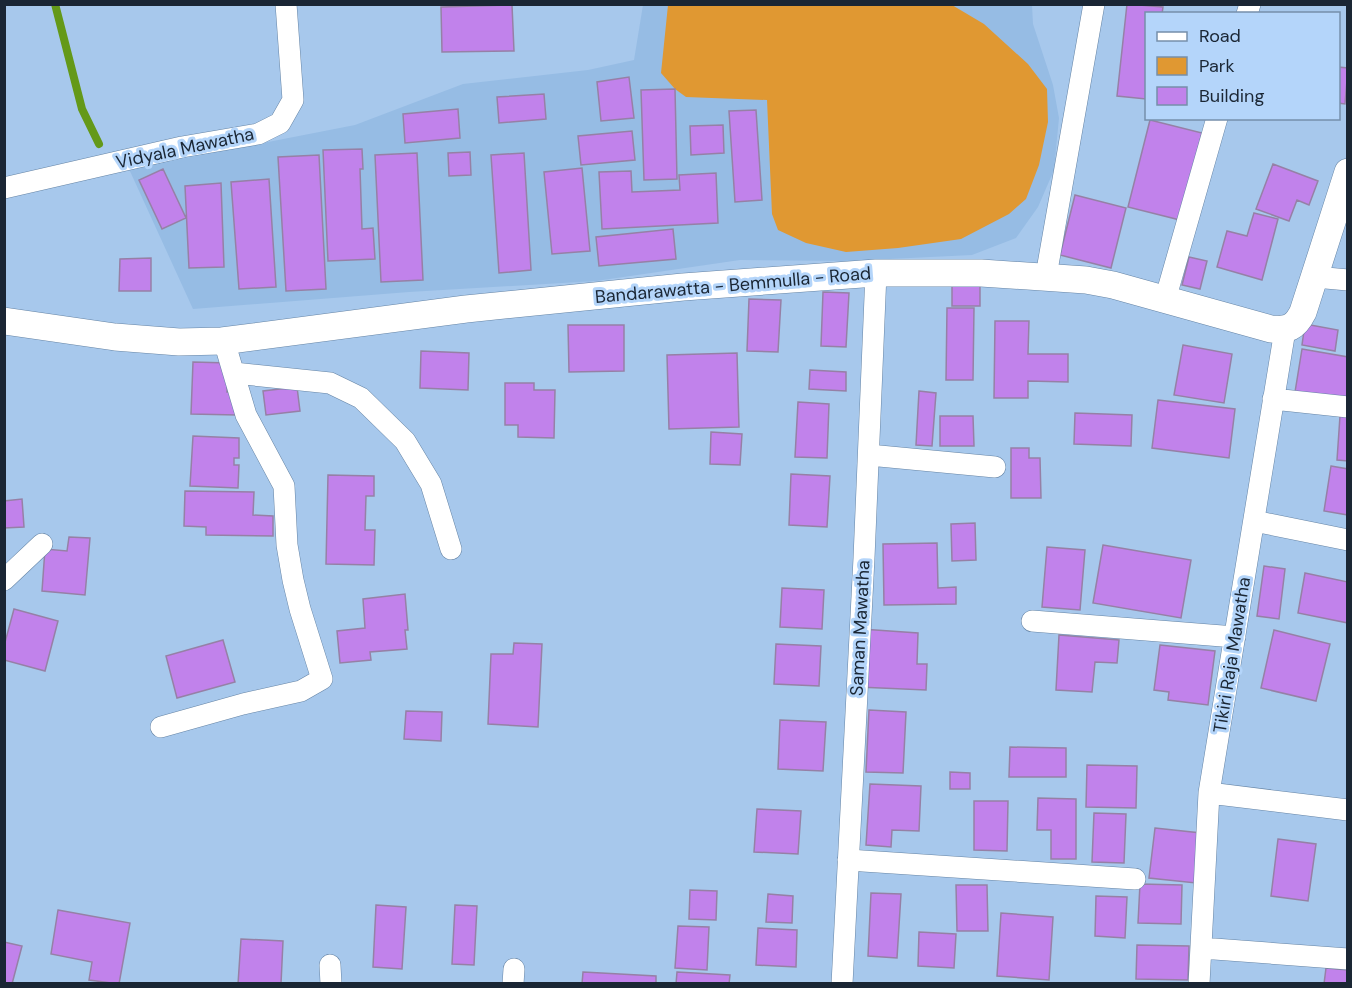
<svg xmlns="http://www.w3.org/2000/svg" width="1352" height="988" font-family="'DM Sans',sans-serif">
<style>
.built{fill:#96bce4}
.green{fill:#e09832}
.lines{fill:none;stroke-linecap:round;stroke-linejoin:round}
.stream{stroke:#649919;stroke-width:8}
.building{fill:#c182eb;stroke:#9680a6;stroke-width:1.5}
.minor-casing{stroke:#6584a5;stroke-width:22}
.tertiary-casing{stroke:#6584a5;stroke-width:28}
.minor{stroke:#fff;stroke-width:21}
.tertiary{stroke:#fff;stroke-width:27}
.labels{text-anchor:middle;stroke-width:6;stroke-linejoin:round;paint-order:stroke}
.street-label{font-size:18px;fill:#1a2634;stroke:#b4d5fa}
</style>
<rect width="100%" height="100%" fill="#a7c8ec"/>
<path class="built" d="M643 5H1032L1033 24 1053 85 1059 118 1054 170 1038 207 1016 238 972 255 848 261 740 260 596 281 409 292 193 309 129 169 355 125 463 84 588 70 634 60Z"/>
<path class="green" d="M668 5H952L984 24 1028 64 1047 89 1048 122 1039 165 1026 199 1009 214 961 239 898 248 846 252 806 243 778 230 772 214 767 100 686 97 675 89 661 73Z"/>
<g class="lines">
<path class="stream" d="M55 4 82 109 99 144"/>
</g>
<path class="building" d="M1127 4 1163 7 1162 14H1146V99L1117 96Z
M512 5 514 51 442 52 441 7Z
M1338 67 1348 68 1345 104 1338 103Z
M629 77 634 118 601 121 597 82Z
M675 89 677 179 644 180 641 90Z
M544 94 546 119 499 123 497 97Z
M458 109 460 138 405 143 403 114Z
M756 110 762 200 735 202 729 111Z
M1150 120 1202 133 1180 220 1128 207Z
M723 125 724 153 691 155 690 126Z
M632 131 635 160 581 165 578 136Z
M362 149 363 169H360L362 229 373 228 375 259 328 261 323 150Z
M470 152 471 175 449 176 448 153Z
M417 153 423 280 381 282 375 155Z
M524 153 531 270 499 273 491 155Z
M319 155 326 289 286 291 278 157Z
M1273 164 1318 181 1309 205 1297 200 1289 221 1256 209Z
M582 168 590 251 552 254 544 172Z
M163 169 186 218 162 229 139 180Z
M631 171 632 192 680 190 679 175 716 173 718 223 602 229 599 172Z
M269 179 276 287 239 289 231 182Z
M221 183 224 267 189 268 185 186Z
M1075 195 1126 208 1111 268 1060 255Z
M1254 213 1278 219 1262 280 1217 267 1227 231 1247 236Z
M673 229 676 259 599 266 596 237Z
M1189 257 1207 261 1200 289 1182 285Z
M151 258V291H119L120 259Z
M952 278H980V306H952Z
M823 292 849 293 846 347 821 346Z
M749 299 781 300 778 352 747 351Z
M947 308H974L973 380H946Z
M995 321H1029L1028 354H1068V382L1028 381V398H994Z
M1305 324 1338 330 1335 351 1302 345Z
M568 325H624V371L569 372Z
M1183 345 1232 354 1224 403 1174 395Z
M1302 349 1348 357V400L1295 392Z
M421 351 469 353 468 390 420 388Z
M737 353 739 427 669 429 667 355Z
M193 362 228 363 227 392H238L237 415 191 414Z
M810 370 846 372V391L809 389Z
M505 383H534V390H555L554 438 518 437V425H505Z
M297 387 300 411 266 415 263 391Z
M919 391 936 393 932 446 916 445Z
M1158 400 1235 409 1229 458 1152 448Z
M798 402 829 404 827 458 795 457Z
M1075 413 1132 415 1131 446 1074 444Z
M940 416H973L974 446H940Z
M1340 416 1348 417V461L1337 460Z
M711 432 742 434 740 465 710 464Z
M193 436 239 438V458H234V465H239L238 488 190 486Z
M1011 448H1029V458H1040L1041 498H1011Z
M1331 466 1348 469V515L1324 511Z
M791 474 830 476 827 527 789 525Z
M328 475 374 476V496H366L365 530H375L374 565 326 564Z
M185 491 254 492 253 515 273 516V536L206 535V527L184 526Z
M22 499 24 527 4 528V501Z
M975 523 976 560 952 561 951 524Z
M69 537 90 538 85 595 42 591 45 549 67 551Z
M937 543 938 588 956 587V604L884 605 883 544Z
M1103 545 1191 560 1181 618 1093 603Z
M1047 547 1085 550 1080 610 1042 607Z
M1264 566 1285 569 1279 619 1257 616Z
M1305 573 1348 582V623L1298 613Z
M782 588 824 590 822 629 780 627Z
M405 594 408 630H405L407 649 370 652 371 660 340 663 337 631 365 628 363 599Z
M14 609 58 621 45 671 4 660V646Z
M861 629 918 633 917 664H927L926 690 858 687Z
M1274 630 1330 644 1316 701 1261 688Z
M1059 635 1119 640 1117 663 1095 662 1092 692 1056 690Z
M223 640 235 682 177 698 166 656Z
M514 643 542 644 538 727 488 724 491 654H513Z
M776 644 821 646 819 686 774 684Z
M1160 645 1215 651 1208 705 1168 700 1169 692 1154 690Z
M869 710 906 712 903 773 866 772Z
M406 711 442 712 441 741 404 739Z
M780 720 826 722 823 771 778 769Z
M1010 747 1066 748V777H1009Z
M1087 765 1137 766 1136 808 1086 807Z
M950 772 970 773V789H950Z
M870 784 921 786 919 831 892 830 891 847 866 845Z
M1038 798 1076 799V859H1051V830H1037Z
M974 801H1008L1007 851 974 850Z
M757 809 801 811 798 854 754 852Z
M1094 813 1126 814 1124 863 1092 862Z
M1155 828 1201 833 1196 883 1149 878Z
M1278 839 1316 844 1308 901 1271 896Z
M1140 884 1182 885 1181 924 1138 923Z
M956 885H987L988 931H957Z
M690 890 717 891 716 920 689 919Z
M871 893 901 894 897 958 868 956Z
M768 894 793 896 792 923 766 922Z
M1096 896 1127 897 1125 938 1095 936Z
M376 905 406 907 402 969 373 967Z
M455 905 477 906 474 965 452 964Z
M58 910 130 923 119 984 89 980 92 962 51 954Z
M1001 913 1053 917 1049 980 997 976Z
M678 926 709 927 707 970 675 968Z
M758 928 797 930 796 967 756 965Z
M919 932 956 934 954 968 918 966Z
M241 939 283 941 281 984H238Z
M4 942 22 946 12 984H4Z
M1137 945 1189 946 1188 980 1136 979Z
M1326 968 1348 970V984H1324Z
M583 972 656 976V984H582Z
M677 972 730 975 729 984H676Z"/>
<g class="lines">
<g class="minor-casing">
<path id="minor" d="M1247 14 1250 4
M4 188 182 147 258 134 280 123 293 100 286 4
M1046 276 1094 4
M1315 277 1348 280
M1165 300 1217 118
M234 373 330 383 361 398 405 441 431 484 451 549
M1273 399 1348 407
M869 455 995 467
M1254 521 1348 540
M4 580 42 544
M1032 621 1235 637
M161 727 243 704 301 691 322 679 300 609 293 580 287 545 284 486 246 415 227 351 222 341
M1209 793 1348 810
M848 860 1135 879
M1201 948 1348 959
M330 965 331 984
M513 984 514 969
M842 984 864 558 876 273
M1199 984 1209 793 1285 330"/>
</g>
<g class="tertiary-casing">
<path id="tertiary" d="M4 321 115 337 179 342 222 341 466 309 683 287 876 273H981L1086 280 1113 285 1271 329C1288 330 1295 328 1303 312L1348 172"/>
</g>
<use href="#minor" class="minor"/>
<use href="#tertiary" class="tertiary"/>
</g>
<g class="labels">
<g class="street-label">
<text transform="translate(185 148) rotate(-12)" y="6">Vidyala Mawatha</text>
<text transform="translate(733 285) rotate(-5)" y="6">Bandarawatta - Bemmulla - Road</text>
<text transform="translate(860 628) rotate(-87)" y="6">Saman Mawatha</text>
<text transform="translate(1232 655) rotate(-81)" y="6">Tikiri Raja Mawatha</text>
</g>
</g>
<rect width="1352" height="988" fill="none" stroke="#1a2634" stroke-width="12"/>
<rect x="1145" y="12" width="195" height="108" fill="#b4d5fa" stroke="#768fab" stroke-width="1.5"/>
<rect x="1157" y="32" width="30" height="9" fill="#ffffff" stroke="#768fab" stroke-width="1.5"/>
<text x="1199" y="42" font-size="18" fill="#1a2634">Road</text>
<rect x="1157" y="57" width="30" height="18" fill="#e09832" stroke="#768fab" stroke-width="1.5"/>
<text x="1199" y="72" font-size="18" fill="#1a2634">Park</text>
<rect x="1157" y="87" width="30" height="18" fill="#c182eb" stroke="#768fab" stroke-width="1.5"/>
<text x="1199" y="102" font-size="18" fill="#1a2634">Building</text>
</svg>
